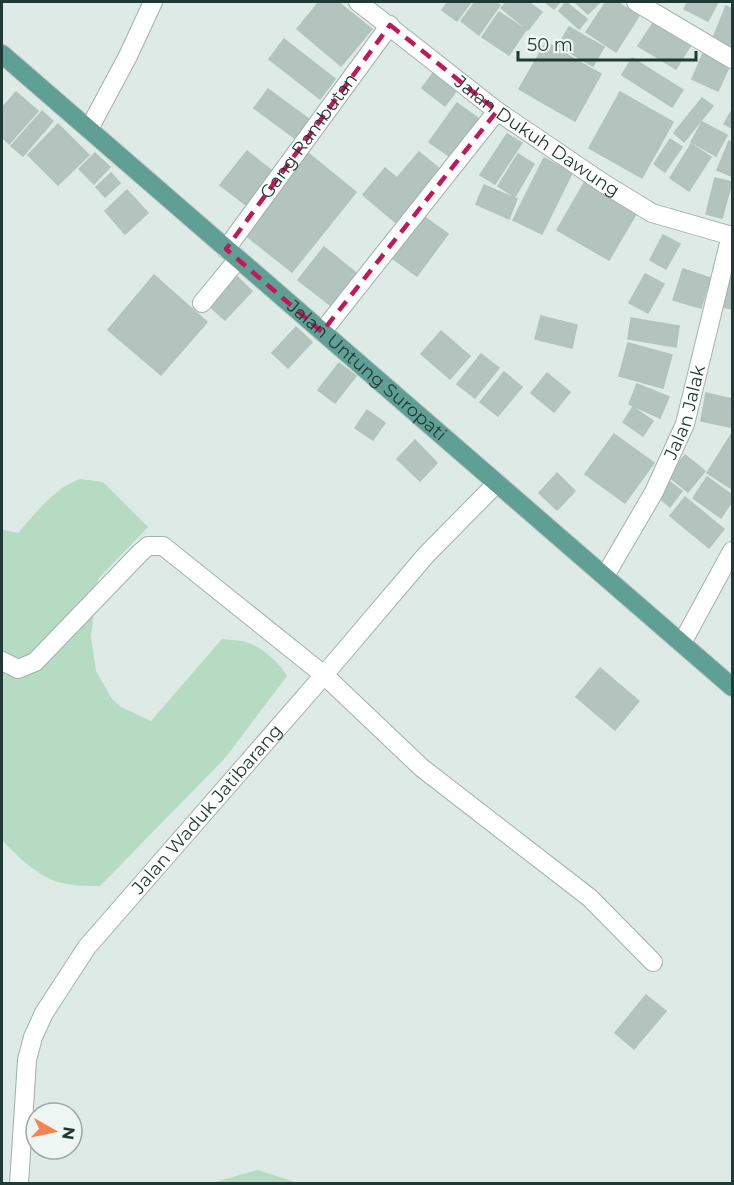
<svg xmlns="http://www.w3.org/2000/svg" width="734" height="1185" font-family="Montserrat,sans-serif">
<style>
.green{fill:#b5dcc2}
.building{fill:#b3c4be;stroke:#b0c3bc;stroke-width:1.5}
.lines{fill:none;stroke-linecap:round;stroke-linejoin:round}
.minor-casing{stroke:#a0b1ac;stroke-width:20}
.major-casing{stroke:#bcc4c2;stroke-width:20}
.minor{stroke:#fff;stroke-width:18}
.major{stroke:#60a094;stroke-width:18}
.marked{fill:none;stroke:#c2185b;stroke-width:4.5;stroke-dasharray:12 8;stroke-linejoin:round}
.labels{text-anchor:middle;stroke-width:5;stroke-linejoin:round;paint-order:stroke}
.street-label{font-size:18px;fill:#1f3934;stroke:#edf6f2}
</style>
<rect width="100%" height="100%" fill="#ddeae5"/>
<path class="green" d="M80 479 103 482 148 527 98 579 91 637 96 671 112 699 121 707 151 721 222 639C229 640 235 640 242 641 259 644 280 662 287 676L226 757 100 886C89 886 77 886 67 884 41 880 19 858 2 840V528L4 530 18 533C36 513 54 488 80 479Z
M258 1170 298 1183H213L215 1182Z"/>
<path class="building" d="M319 2H338L372 29 341 66 297 29Z
M448 2H471L457 21 442 10Z
M475 2H494L500 5 479 35 461 21Z
M507 2H528L542 12 528 30 501 8Z
M545 2H560L554 9Z
M566 2 587 19 579 29 559 11Z
M575 2H600L588 14Z
M606 2H617L639 16 616 52 586 32Z
M688 2H718L708 21 684 9Z
M726 6 732 9V46L713 38Z
M499 12 526 30 509 55 482 37Z
M655 20 692 43 676 69 638 46Z
M569 27 604 47 593 66 558 46Z
M284 39 335 79 320 99 269 59Z
M546 42 576 60 550 107 519 89Z
M704 51 731 63 718 91 692 79Z
M632 58 683 90 672 107 622 75Z
M576 60 601 74 575 121 550 107Z
M433 73 457 90 445 106 422 88Z
M268 89 314 123 300 142 254 108Z
M16 92 38 111 9 144 2 137V108Z
M620 92 673 122 642 178 589 148Z
M702 98 713 106 684 142 674 133Z
M457 103 479 119 452 158 429 142Z
M732 110V128L724 124Z
M42 111 53 121 23 156 11 146Z
M702 122 727 135 716 156 691 142Z
M58 124 89 155 58 185 28 155Z
M507 134 522 143 495 184 480 175Z
M670 139 682 147 665 172 654 164Z
M729 141 732 143 731 176 717 170Z
M691 144 711 157 689 191 670 178Z
M247 151 272 171 246 205 220 185Z
M419 152 445 173 401 227 363 195 385 168 397 178Z
M95 153 110 167 94 184 79 169Z
M308 153 356 192 292 272 244 234Z
M518 154 534 164 515 197 498 186Z
M544 158 572 173 542 234 513 220Z
M111 173 120 183 105 197 96 187Z
M587 178 639 209 609 260 557 230Z
M715 178 732 182 722 218 706 214Z
M484 185 517 199 509 219 476 204Z
M127 190 148 213 125 234 105 211Z
M419 213 448 234 417 276 388 255Z
M663 235 680 244 666 269 650 260Z
M324 247 360 276 334 308 298 280Z
M732 260V309L722 307Z
M683 269 710 278 701 308 673 300Z
M233 273 252 291 225 320 206 303Z
M645 274 664 284 648 313 629 303Z
M154 275 207 322 161 375 108 330Z
M541 316 577 325 572 348 535 339Z
M631 318 679 326 676 347 628 339Z
M296 327 312 342 288 368 272 353Z
M441 331 470 356 450 379 421 354Z
M628 343 672 355 663 388 619 376Z
M481 354 499 368 475 398 457 384Z
M339 363 356 376 335 403 318 390Z
M504 372 522 387 498 416 480 402Z
M547 373 570 392 554 412 531 393Z
M637 384 669 397 660 418 629 404Z
M706 393 732 399 730 427 701 421Z
M633 407 653 421 643 436 623 422Z
M367 410 385 423 373 440 355 428Z
M732 433V489L707 473Z
M614 434 654 463 625 503 585 474Z
M415 440 437 463 420 481 397 459Z
M685 455 705 471 688 492 668 476Z
M557 473 575 491 557 510 539 493Z
M707 477 732 495V501L721 518 693 498Z
M666 479 682 491 670 507 654 494Z
M685 497 724 529 709 548 670 516Z
M600 668 639 701 615 730 576 697Z
M646 995 666 1011 634 1049 615 1033Z"/>
<g class="lines">
<g class="minor-casing">
<g id="minor">
<path id="s1" d="M358 2 497 111 603 183 652 213 732 236"/>
<path d="M636 2 732 59"/>
<path d="M89 129 128 56 153 2"/>
<path id="s2" d="M226 249 390 25"/>
<path d="M202 303 238 259"/>
<path d="M322 332 497 111"/>
<path id="s3" d="M605 576 654 492 685 424 731 235"/>
<path d="M682 643 732 551"/>
<path d="M2 661 18 669 35 662 141 552 148 546H163L324 675 422 768 590 898 653 962"/>
<path id="s4" d="M19 1184 27 1060 33 1037 44 1013 87 947 324 675 426 555 497 483"/>
</g>
</g>
<g class="major-casing">
<g id="major">
<path id="s5" d="M2 54 732 687"/>
</g>
</g>
<use href="#minor" class="minor"/>
<use href="#major" class="major"/>
</g>
<path class="marked" d="M390 25 497 111 322 332 226 249Z"/>
<g class="labels">
<g class="street-label">
<text dy="6" stroke="none"><textPath href="#s1" startOffset="224">Jalan Dukuh Dawung</textPath></text>
<text dy="6" stroke="none"><textPath href="#s2" startOffset="140">Gang Rambutan</textPath></text>
<text dy="6" stroke="none"><textPath href="#s5" startOffset="483">Jalan Untung Suropati</textPath></text>
<text dy="6" stroke="none"><textPath href="#s3" startOffset="183">Jalan Jalak</textPath></text>
<text dy="6" stroke="none"><textPath href="#s4" startOffset="436">Jalan Waduk Jatibarang</textPath></text>
</g>
</g>
<rect width="734" height="1185" fill="none" stroke="#1f3934" stroke-width="6"/>
<g transform="translate(54 1131) rotate(99)"><circle r="28" fill="#edf6f2" stroke="#9baaa6" stroke-width="1.5"/>
<path d="M0-4.5L10 22L0 15L-10 22Z" fill="#f58350"/>
<text y="-9" font-size="16" font-weight="bold" text-anchor="middle" fill="#1f3934">N</text>
</g>
<path d="M518 51v9h178v-9" fill="none" stroke="#1f3934" stroke-width="3"/>
<text x="527" y="51" font-size="18" fill="#1f3934" stroke="#edf6f2" stroke-width="4.5" paint-order="stroke">50 m</text>
</svg>
